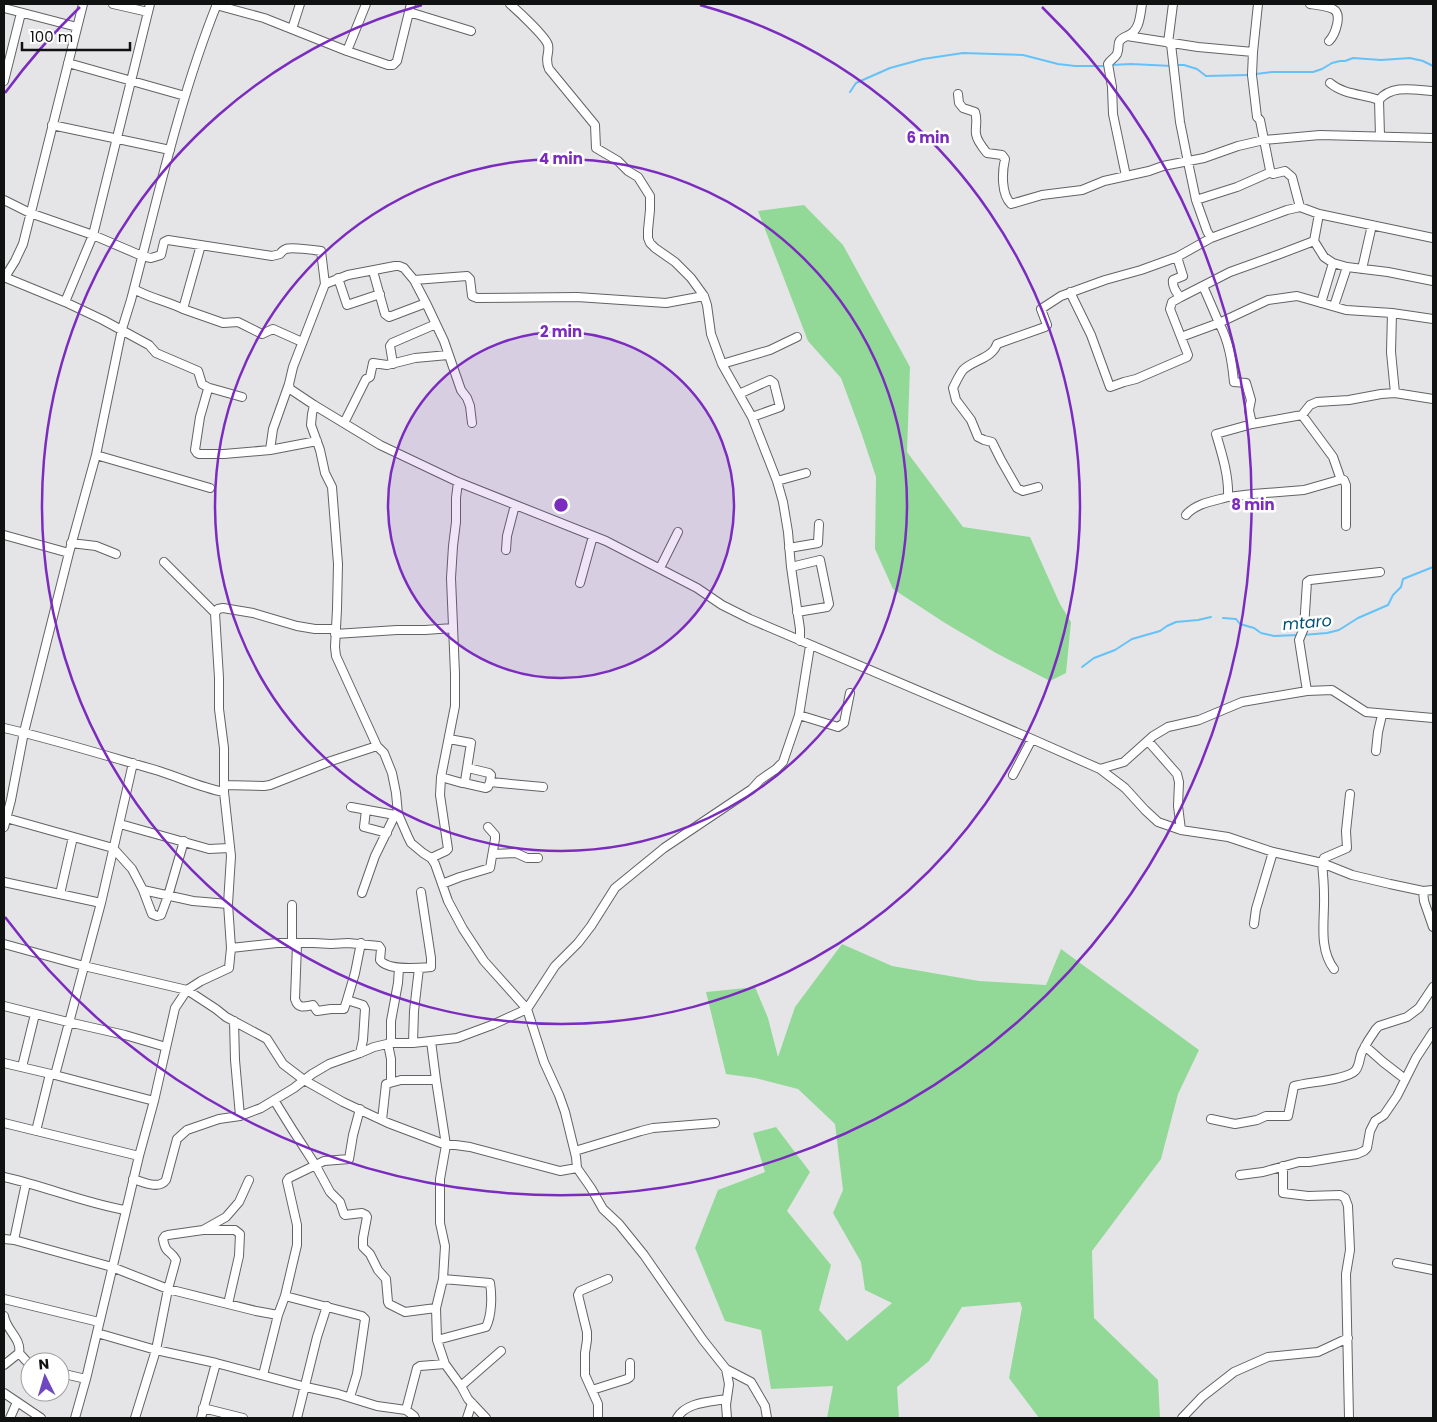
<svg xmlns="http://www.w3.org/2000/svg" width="1437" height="1422" font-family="Poppins,sans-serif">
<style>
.green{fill:#92d998}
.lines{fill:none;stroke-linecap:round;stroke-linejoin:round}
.stream{stroke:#65c2f8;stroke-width:2}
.minor-casing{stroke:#626365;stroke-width:10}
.minor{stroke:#fff;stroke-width:8}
.ring{fill:none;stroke:#7b2cbf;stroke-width:2.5}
.labels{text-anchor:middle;stroke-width:5;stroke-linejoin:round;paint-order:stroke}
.water-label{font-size:16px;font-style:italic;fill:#015174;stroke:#fff}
.centre{fill:#7b2cbf;stroke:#fff;stroke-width:2.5}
.ring-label{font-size:15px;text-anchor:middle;font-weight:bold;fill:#7b2cbf;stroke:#fff;stroke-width:5;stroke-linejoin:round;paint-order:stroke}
</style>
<rect width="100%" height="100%" fill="#e5e5e8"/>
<path class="green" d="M804 205 843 245 910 367 907 452 963 527 1030 537 1060 604 1071 622 1066 673 1050 681 996 653 945 623 893 589 875 549 876 477 861 432 841 378 808 341 758 211Z
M842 944 892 966 979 981 1046 985 1061 949 1199 1050 1178 1094 1161 1159 1092 1251 1094 1318 1158 1380 1160 1418H1039L1009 1378 1022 1308 1020 1302 962 1307 929 1361 897 1387 899 1418H827L833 1386 771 1389 761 1330 725 1321 695 1248 718 1190 765 1172 753 1133 776 1127 810 1172 787 1211 831 1265 819 1310 847 1341 892 1303 865 1290 861 1262 833 1213 843 1190 835 1124 798 1089 755 1078 726 1074 706 992 755 987 768 1018 778 1057 795 1007Z"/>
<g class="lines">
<path class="stream" d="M1111 65 1131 64 1172 66
M1176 65H1184L1197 69 1206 76 1248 75
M1256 74 1272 72H1313L1322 69 1332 63 1340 61H1345L1353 58 1381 60 1410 58 1423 61 1433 66
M850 92 856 83 890 68 923 59 963 53 1023 55 1058 64 1075 66H1107
M1223 618 1236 619 1240 624 1254 628 1261 633 1274 636 1298 635
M1303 635 1327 633 1339 630 1358 618 1388 605 1393 595 1401 587 1403 579 1433 567
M1082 667 1094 658 1115 650 1132 639 1160 631 1167 626 1176 622 1198 620 1211 617"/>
<g class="minor-casing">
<path id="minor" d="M113 4 148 12
M510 4C518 11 546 37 548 45 550 54 544 58 549 69L595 125 596 148 618 161 628 171 638 177 650 196V210L648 230V238L650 243 655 248 675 262 691 278 704 296 707 305 711 334 722 364 752 417 777 481 783 502 788 532 791 567 800 629V641
M1310 4C1317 5 1327 6 1333 9 1343 14 1335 35 1329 41
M216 5 264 18 347 51 388 65H393L397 61 411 4
M4 8 77 27
M409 12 471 31
M292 29 300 4
M1127 36C1140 31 1140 16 1142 4
M1168 43 1173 4
M1171 44 1180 122 1188 162 1196 200 1207 231 1211 238
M347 51 366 4
M1253 52 1252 75 1257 117 1260 120 1270 170 1273 174 1285 171 1292 177 1300 207
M68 63 185 96
M4 81 21 13
M1330 83C1344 95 1364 94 1379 100 1392 84 1415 90 1433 91
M958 94 959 103 963 108 975 112C978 120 975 127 976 134 977 141 983 148 987 153L1002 155 1005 159C1002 172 1001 194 1011 204L1042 195 1082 190 1104 181 1149 171 1163 166 1204 158 1238 146 1264 140 1320 135 1433 138
M1379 100 1380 136
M52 125 170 150
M1126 176 1113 114 1112 87 1108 64C1110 60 1115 58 1117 54 1121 44 1114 42 1127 36L1198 47 1253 52 1258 4
M4 200 30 213 93 235 142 256 151 258 161 255 164 242 168 240 272 256 280 254C282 251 283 250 286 249 291 247 315 250 321 251L325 284 293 367 289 384 273 429 270 450 317 441
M1196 200 1237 187 1271 172
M1319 214 1314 241 1324 257 1333 263 1347 267 1388 272 1433 281
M1177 257 1183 276 1173 280C1172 285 1176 294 1181 297L1230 272 1280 254 1314 241
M1362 269 1372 225
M373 271 385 314 389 317 426 303
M4 277 65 302 103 320 149 345 156 353 198 371 202 384 209 388
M5 277 15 261 23 244 83 4
M338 278 347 305 380 294
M414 280 467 276 470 279 472 296 477 298 577 297 666 303 704 296
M325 284 348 275 395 266H399L404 268 414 280 426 303 444 341 461 390 467 398 470 406 472 423
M1203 286 1219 323 1268 300 1297 296 1346 310 1392 313 1433 319
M134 289C149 298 167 301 183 309L201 245
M1070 292 1091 335 1110 387 1124 382 1136 379 1187 357 1188 355 1170 309 1172 302 1181 297
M65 302 93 235 150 4
M1321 303 1333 263
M1334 306 1347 267
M183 309 223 323 238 322 262 334 273 329 302 342
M1392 313 1391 352 1395 393
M1181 337 1219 323C1229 341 1232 362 1234 382L1246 383 1251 400 1249 410 1252 424
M393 364 390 346 392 343 436 324
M722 364 770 350 797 337
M289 384 290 389 314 405 380 445 458 482 606 541 697 588 722 605 750 619 1032 739 1100 769 1124 762 1153 736 1168 727 1199 720 1242 702 1307 691 1332 690 1366 712 1433 718
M739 394 770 380 774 383 780 407 752 417
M242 397 210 388 208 389 200 417 195 450 197 453 199 454H224L270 450
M314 405 312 414 311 425 320 450 325 473 332 487 338 564 337 609 335 647 336 656 377 746 384 753 392 773 396 793 398 814 408 837 411 843 423 853 431 858 435 864 448 901 463 929 484 961 527 1009 544 1062 559 1095 565 1112 576 1157 577 1168
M344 423 366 379 370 377 373 363 387 365 415 358 448 355
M96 455 210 488
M1340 479 1344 480 1346 485V526
M777 481 806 473
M1038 487 1023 491 1017 488 1001 460 992 442 984 440 978 437 971 420 956 400 953 388C956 382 959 375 963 370 973 360 993 358 997 344L1045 327 1047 325 1041 309 1061 296 1105 280 1141 270 1177 257 1211 238 1287 210 1300 207 1319 214 1433 238
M1228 497 1253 494 1304 490 1339 480 1340 477 1333 457 1302 415
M1186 515C1196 503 1214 501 1228 497 1229 476 1222 454 1216 434L1252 424 1302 415 1310 405 1317 402 1349 400 1381 394 1395 393 1433 399
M4 535 69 553
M71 543 96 546 116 554
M789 548 818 543 819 524
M506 550 507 536 515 505
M791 567 820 560 829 604 827 607 797 612
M660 568 678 532
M580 583 593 536
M215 613 218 609 223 608 253 613 297 626 315 629H336
M335 634 397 630H425L453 628
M1307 691 1299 640 1304 628 1307 582 1310 580 1380 572
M799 715 838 727 844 723 850 693
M4 728C56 740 107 756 159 771 181 778 202 788 224 792
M1148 741 1177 774 1179 782 1178 806 1181 830
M1376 751 1378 732 1382 715
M468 768 489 773 491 775 490 782
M1100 769 1125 788 1145 810 1158 822 1181 830 1228 837 1273 852 1322 863 1352 875 1390 884 1423 891 1433 890
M1013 775 1032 739
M441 777 462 783 465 781 471 743 449 739
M464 783 486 788 488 787 490 782 543 787
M224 785 264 786 270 785 331 761 377 746
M351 807 395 815
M366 810 364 827 387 833
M6 818 113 848 132 869 143 890 193 901 228 904
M120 824 209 849 229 848
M4 827 11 800 24 732 69 553 96 455 122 329 131 300C157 201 179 99 217 4
M493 854 516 853 527 858H538
M431 858 446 851 448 849 440 795 441 777 455 706V674L451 578 453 546 456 522V498L458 482
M4 882 101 903
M442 884 460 877 490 868 495 839V835L488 827
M143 890 152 914 157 916 161 915 168 896 184 841
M1423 891 1424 901 1433 927
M362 893 375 856 395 815 398 814
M60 894 73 837
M1254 924 1256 909 1273 852
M4 944 84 966 187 990 216 1009 226 1017 267 1039 283 1064 304 1080 343 1102 388 1123 441 1143 470 1147 560 1171 577 1168 591 1188 603 1209 619 1224 644 1255 703 1340 726 1369 751 1382 765 1406 767 1418
M292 944V905
M297 944 295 999C298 1009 304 1007 313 1005L317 1011 331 1009H344L347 1000
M231 948 277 943H314L331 944 348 943 379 946 381 949 380 960C388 971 418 968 431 967V958L421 892
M1334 969C1318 948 1325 919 1324 895 1324 884 1323 873 1322 863L1324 858 1347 848 1346 831 1350 794
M4 1006 68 1022 125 1035 166 1047
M234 1021 235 1060 240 1116
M431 1041 436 1080
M391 1043V1021L398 983 399 968
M413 1043 414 1011 419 968
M388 1044 391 1059V1081
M1365 1046 1383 1062 1405 1079
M360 1053 363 1040 365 1009 363 1005 347 1000 355 973 361 943
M4 1063 55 1075 154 1101
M22 1067 35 1014
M55 1075 101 903 133 763
M274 1100 292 1129 316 1166 330 1192 340 1202 344 1214 345 1215 362 1213 366 1215 367 1217 363 1238V1247L370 1254 378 1270 386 1279 388 1302 389 1304 405 1312 436 1308
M1211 1119 1235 1124 1257 1120 1266 1116H1288L1294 1086C1308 1082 1346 1080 1355 1071 1360 1066 1359 1058 1362 1052 1366 1044 1371 1036 1376 1029L1379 1026 1407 1017 1419 1008 1433 987
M382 1120 386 1084 401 1080H436L446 1145 440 1179V1223L445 1246 443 1279 436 1308 437 1340 445 1364 461 1386 468 1399 486 1418
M4 1123 139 1156
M36 1131 50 1074
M575 1151 641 1131 653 1128 715 1123
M1283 1166V1193L1308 1196 1340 1195 1345 1198 1348 1206 1350 1250 1346 1274 1349 1418
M1240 1175 1263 1172 1299 1162H1309L1357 1154 1364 1151 1367 1148 1370 1131 1375 1121 1384 1115 1397 1096 1416 1058 1433 1032
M4 1177C45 1186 84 1203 125 1210
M133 1179C143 1182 159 1190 166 1180L177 1139 187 1130 219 1119 240 1116 261 1108 294 1088 312 1074 329 1064 360 1053 374 1047 391 1043H413L457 1038 492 1025 527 1009 555 966 578 943 591 926 615 888 664 848 752 789 760 780 776 769 783 762 799 715 810 646
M205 1230H235L240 1234 239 1256 228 1304
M4 1239 14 1240 112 1267 168 1289 256 1311 278 1315
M14 1240 26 1183
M1397 1263 1433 1270
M285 1296 362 1316 365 1319 357 1374 350 1397
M4 1299 99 1322
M4 1316C6 1330 22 1339 19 1353
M97 1333 156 1350 216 1363 306 1387 338 1394 377 1406 406 1410 414 1416 415 1418
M437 1340 486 1327C492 1315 492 1295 490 1283L443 1279
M4 1365 19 1353 30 1365
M726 1369 729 1384 726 1405 727 1418
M60 1373 86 1379
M263 1375 278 1315 285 1296 297 1245V1225L287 1181 289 1178 324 1161 349 1159 353 1135 360 1109
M461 1386 501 1351
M592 1390 627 1379 630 1377V1363
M4 1393 41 1418
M203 1408 243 1418
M406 1410 417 1368 420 1366 445 1364
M10 1418 17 1402
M75 1418 86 1379 139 1156 154 1101 175 1008 187 990 201 981 229 968 231 948 228 904 231 856 224 792V748L219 709V678L215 613 164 562
M135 1418 156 1350 168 1289 176 1260C170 1249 166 1255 163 1239L165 1236 168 1235 203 1230 226 1217 239 1202 249 1180
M201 1418 216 1363
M297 1418 317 1337 327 1306
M467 1418 472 1403
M598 1418V1404L585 1375V1353L587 1340V1332L578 1295 580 1291 608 1279
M677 1418C686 1402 710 1402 726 1399
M1182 1418 1202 1397 1234 1372 1268 1357 1318 1352 1348 1338"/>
</g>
<use href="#minor" class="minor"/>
</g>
<circle cx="561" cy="505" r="173" fill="#7b2cbf" fill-opacity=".12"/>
<g class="ring">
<circle cx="561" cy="505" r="173"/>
<circle cx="561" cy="505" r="346"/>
<path d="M700 5A519 519 0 1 1 422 5"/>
<path d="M5 93A692 692 0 0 1 80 7M1042 7A692 692 0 1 1 5 917"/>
</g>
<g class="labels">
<g class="water-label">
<text transform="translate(1307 622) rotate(-5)" y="6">mtaro</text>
</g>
</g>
<circle cx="561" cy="505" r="8" class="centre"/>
<g class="ring-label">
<text x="928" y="143">6 min</text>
<text x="561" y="164">4 min</text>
<text x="561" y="337">2 min</text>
<text x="1253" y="510">8 min</text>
</g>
<rect width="1437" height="1422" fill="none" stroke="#101111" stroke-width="10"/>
<g transform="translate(45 1377) rotate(355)"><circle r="24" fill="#ffffff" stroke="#9fa0a0"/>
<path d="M0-4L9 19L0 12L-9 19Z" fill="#6f48c1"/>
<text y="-8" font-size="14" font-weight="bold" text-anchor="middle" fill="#101111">N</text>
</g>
<path d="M22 42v8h108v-8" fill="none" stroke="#101111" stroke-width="2.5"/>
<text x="30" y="42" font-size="15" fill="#101111" stroke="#ffffff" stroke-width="4" paint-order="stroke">100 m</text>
</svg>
